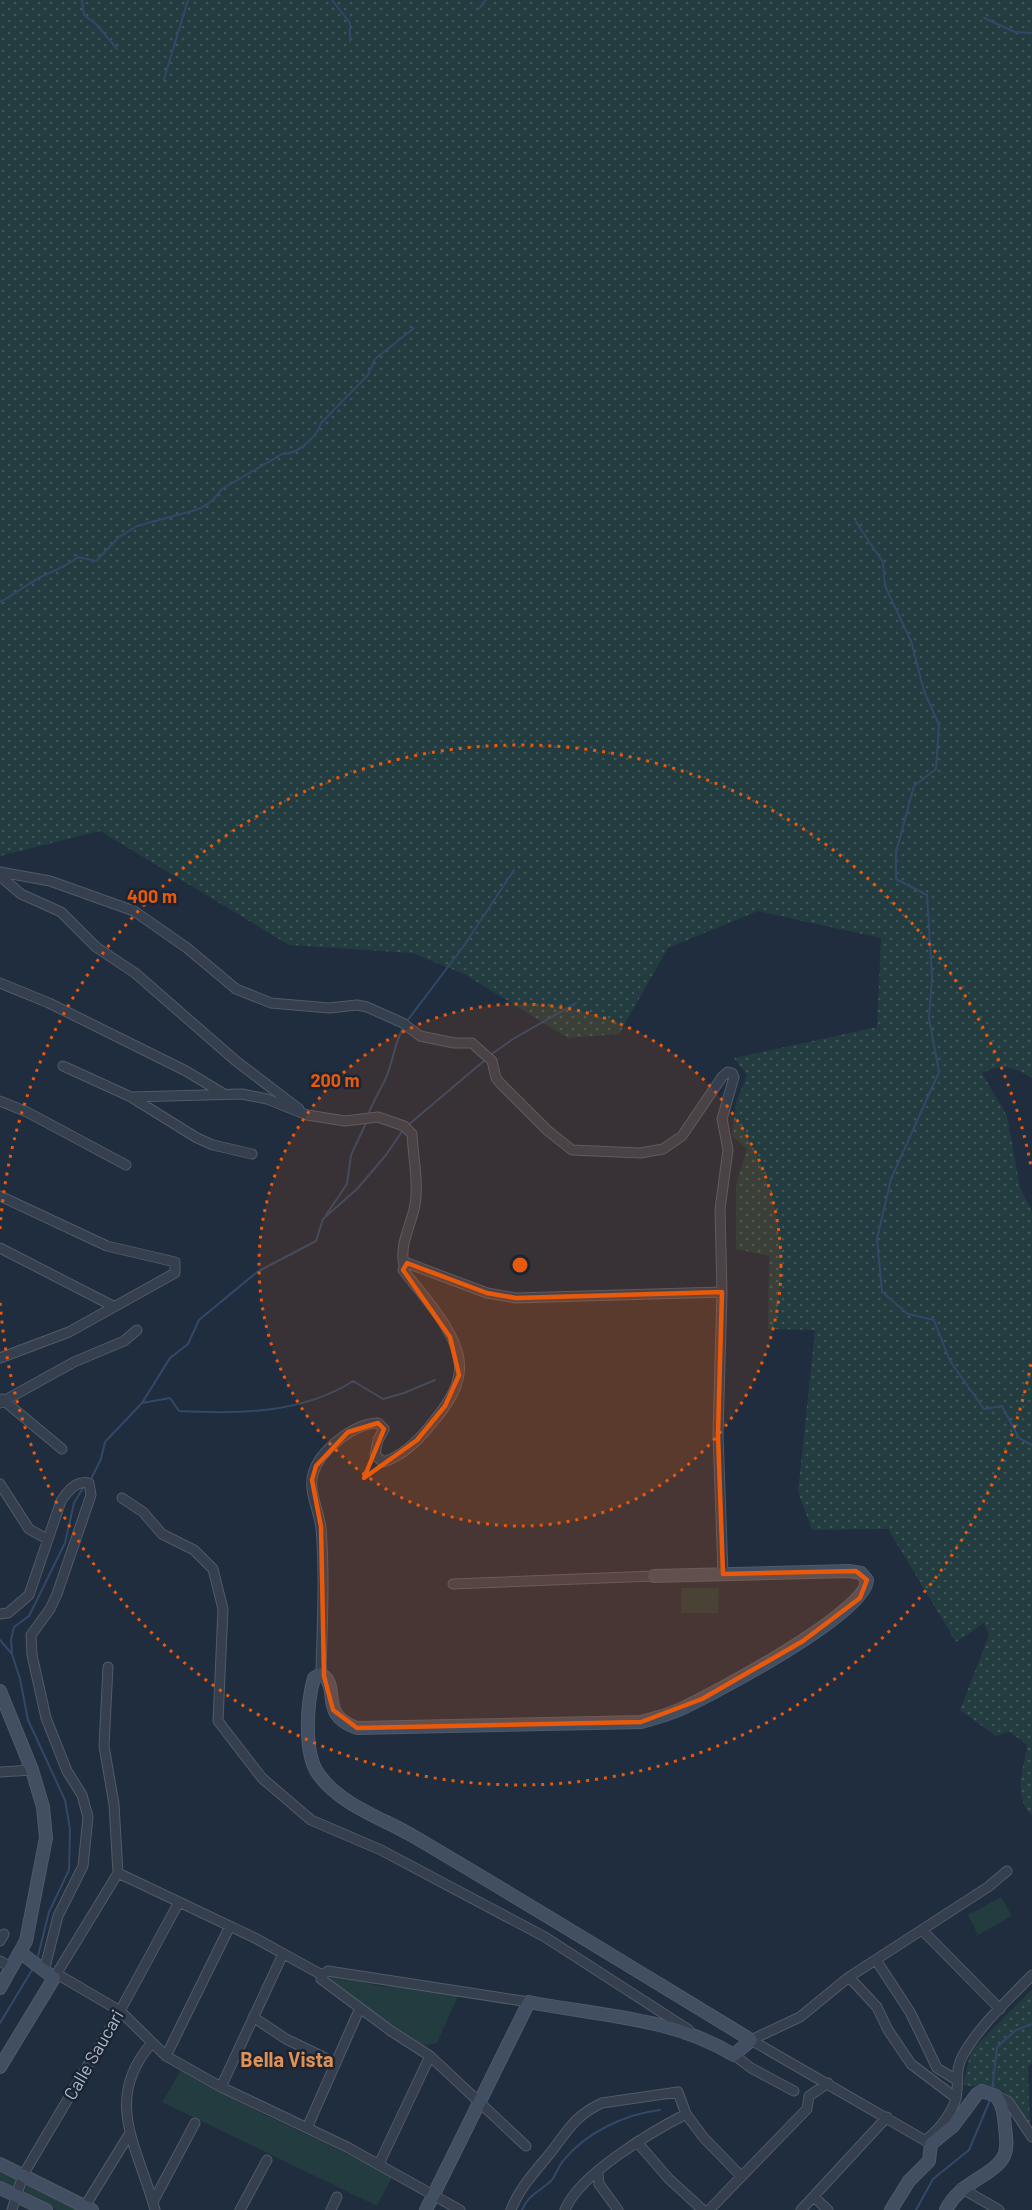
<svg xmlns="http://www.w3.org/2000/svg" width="1032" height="2210" font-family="Barlow,sans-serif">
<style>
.grass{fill:url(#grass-dots)}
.park{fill:#233c3f}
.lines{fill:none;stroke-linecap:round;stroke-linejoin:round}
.stream{stroke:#324867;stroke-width:2}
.street-casing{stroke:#505a69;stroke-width:11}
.secondary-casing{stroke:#505a69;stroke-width:14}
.street{stroke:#353f4e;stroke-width:9}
.secondary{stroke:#424e61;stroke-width:12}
.marked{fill:#e8590c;fill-opacity:0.2;stroke:#e8590c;stroke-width:4.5;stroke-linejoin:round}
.ring{fill:none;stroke:#e8590c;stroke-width:3;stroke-dasharray:3 6}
.labels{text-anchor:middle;stroke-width:5;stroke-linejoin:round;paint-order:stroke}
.street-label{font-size:18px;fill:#b0baca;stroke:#1a2433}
.neighbourhood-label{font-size:20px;font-weight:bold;fill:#df9156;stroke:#1a2433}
.centre{fill:#e8590c;stroke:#1a2433;stroke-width:3}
.ring-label{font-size:18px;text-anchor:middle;font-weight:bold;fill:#e8590c;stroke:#1a2433;stroke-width:5;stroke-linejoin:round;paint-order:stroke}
</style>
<defs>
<pattern id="grass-dots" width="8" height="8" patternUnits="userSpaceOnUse" patternTransform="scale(1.5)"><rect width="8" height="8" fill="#233c3f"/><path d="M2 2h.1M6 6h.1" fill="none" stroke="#405659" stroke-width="1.8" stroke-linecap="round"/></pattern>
</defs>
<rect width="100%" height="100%" fill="#202d3e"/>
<path class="grass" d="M0 0H1032V1078C1015 1067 1001 1063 982 1073L1007 1116 1020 1188 1032 1211V1815C1012 1798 1024 1767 1027 1745L1010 1732 996 1736 960 1710 989 1635 984 1623 956 1642 888 1529 812 1530 798 1492 815 1330 768 1329 769 1256 736 1249V1184L747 1149 732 1136 736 1103 747 1075 734 1058 877 1027 881 938 758 911 668 948 619 1034 568 1038 464 974 412 953 289 945 100 831 0 856Z
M1032 1989V2063L1028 2067 1030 2132 1020 2114 1001 2090 963 2085 971 2051Z"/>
<path class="park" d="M681 1588H719L718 1613H681Z
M1001 1897 1012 1916 978 1935 968 1915Z
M332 1975 385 1987 390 1985 458 1996 437 2043 423 2046 326 1980Z
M181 2070C248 2111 322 2139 392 2177L377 2206 162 2102Z
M0 2170 16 2178V2187L12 2189 0 2183Z
M30 2184 82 2210H56L25 2194 24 2187Z"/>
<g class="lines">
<path class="stream" d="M82 0 84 15 96 24 117 49
M332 0 350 23V41
M478 10 486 0
M984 18 1015 32 1032 33
M164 79 188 0
M856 522 883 562 885 586 911 641 924 691 939 725 936 769 914 786 896 852V879L927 895 932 978 929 1018 939 1072 891 1179 877 1239 882 1292 908 1314 934 1320 950 1361 984 1409 1002 1406 1019 1438 1032 1445
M0 602C16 594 29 582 45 575 57 569 67 566 78 557L96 561 119 537 137 526 199 509 212 501 222 489 282 454C297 455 317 437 321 423L368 375 375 359 414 328
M407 1021 463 947 514 870
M489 1056 513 1039 576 1003
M368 1115C373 1102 379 1092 385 1080 393 1063 394 1043 404 1026
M407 1126 485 1060
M326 1215 347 1184 351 1155 366 1123
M142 1403 170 1398 179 1411C237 1414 302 1414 353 1381L383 1399 404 1393 435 1380
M92 1477 101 1459 105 1442 142 1403 170 1358 188 1344 199 1320 257 1272 316 1241 323 1219 357 1189 386 1155 403 1130
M0 1640 12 1654 20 1679 28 1720 65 1800 70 1829 69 1870 49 1912 38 1956
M12 1654 11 1640 14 1627 29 1616 65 1543 74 1503 83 1488
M0 2023 32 1970
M992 2091 997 2047 1016 2030 1032 2024
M522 2210C528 2195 540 2191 551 2181 556 2175 558 2167 563 2161 585 2133 625 2114 660 2110
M916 2210 933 2179 969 2150 990 2100"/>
<g class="street-casing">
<path id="street" d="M0 872 50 881 134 911 187 948 236 989 271 1003 329 1008 357 1005 367 1007 403 1023 420 1036 454 1043H472L492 1061 496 1078 501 1084 547 1130 572 1150 640 1153 663 1149 682 1136 722 1077 728 1072 732 1073 734 1077 722 1119 728 1150 720 1209 722 1292 718 1434 723 1574
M0 876 21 894 61 912 96 947 135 973 236 1061 299 1109
M0 983 49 1003 186 1071 224 1094
M63 1066 131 1097 197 1138 213 1145 252 1154
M131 1097 242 1094 267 1099 307 1115 345 1121 378 1117 404 1126 412 1134C413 1156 419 1183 415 1205 411 1226 399 1244 404 1266
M0 1101 27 1112 126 1165
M0 1196 107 1246 175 1262V1273L69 1332 0 1358
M0 1248 113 1306
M2 1399 62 1449
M0 1403 74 1362 124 1341 137 1330
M0 1484 29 1529 47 1539
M122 1498 143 1512 162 1534 194 1550 213 1569 223 1609 218 1721 262 1778 311 1820 381 1850 545 1937 689 2030
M453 1584 654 1576
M0 1614 8 1613 29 1595 61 1501C67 1492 76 1480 89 1483L91 1495 57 1594 50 1609 31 1635 32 1655 46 1718 67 1771 82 1795 88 1817 83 1866 58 1916 44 1971
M321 1674C322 1626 325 1576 321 1528 319 1511 308 1490 313 1474 319 1451 354 1423 378 1423L384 1429 378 1440 375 1455 383 1462C403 1456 420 1439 433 1422 444 1409 457 1391 459 1374 465 1339 423 1296 403 1270L407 1263 487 1293 516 1298 722 1292
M0 1772 32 1770
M118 1873 255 1938 322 1975
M923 1931 1000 2009
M0 1941 4 1934
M876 1960 910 2012 937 2068 955 2079
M0 1961 12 1968
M57 1974 120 2011 166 2056 221 2087 347 2147 460 2210
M849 1977 877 2007 888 2030 911 2064 956 2098
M54 1978 118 1873 114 1804 104 1746 108 1667
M253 2017 286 2039 336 2063
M751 2040 800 2017 849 1977 988 1887 1007 1871
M751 2040 931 2144
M151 2044C102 2101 139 2149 155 2210
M734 2055 751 2068 794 2091
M166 2056 230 1926
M221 2087 283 1954
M996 2096 1008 2101 1032 2137
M686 2114 704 2138 741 2176
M307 2128 360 2008
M926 2140C939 2130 957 2108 957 2091 958 2078 956 2067 963 2055 980 2025 1008 2000 1032 1975
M637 2142 669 2179 703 2210
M526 2146 430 2056 391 2031 321 1979 322 1975 328 1971 529 2002
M379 2164 430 2056
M598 2173 599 2184 618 2210
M961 2188 999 2210
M814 2197 828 2210
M153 2202 195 2123
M85 2206 130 2133
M12 2210 23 2175 120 2011 179 1902
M240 2210 267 2160
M331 2210 337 2197
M511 2210C519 2189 533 2174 547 2157 567 2133 572 2117 602 2103L678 2092 686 2114C653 2131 579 2174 565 2210
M709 2210 807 2109 809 2096 828 2083
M801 2210 887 2117"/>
</g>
<g class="secondary-casing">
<path id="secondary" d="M0 1691 32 1770 43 1807 46 1838 26 1941 0 1988
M0 2067 54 1978 21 1953
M0 2164 92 2210
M0 2188 46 2210
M426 2210 529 2002C600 2016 671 2017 734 2055L751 2040C639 1972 527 1903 413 1836 382 1818 341 1805 319 1775 303 1754 307 1702 314 1678L321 1674C342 1687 317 1714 357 1728L641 1722C655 1718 668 1715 681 1709 713 1694 867 1613 867 1580L861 1573 849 1571 654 1576
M891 2210 909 2181 929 2161 931 2144 953 2126 977 2094 982 2091 996 2096C1003 2105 1004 2116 1005 2127 1006 2136 1008 2147 1004 2156 994 2176 959 2182 946 2210"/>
</g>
<use href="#street" class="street"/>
<use href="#secondary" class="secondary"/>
</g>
<path class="marked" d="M407 1263 487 1293 516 1298 722 1292 718 1434 723 1574 856 1571 867 1580 860 1598 803 1641 702 1699 641 1722 357 1728 333 1710 324 1676 321 1527 312 1480 316 1466 348 1432 378 1423 384 1429 364 1478 417 1440 445 1406 459 1375 450 1337 403 1270Z"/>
<circle cx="520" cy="1265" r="261" fill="#e8590c" fill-opacity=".12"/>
<g class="ring">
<circle cx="520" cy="1265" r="261"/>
<path d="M1031 1364A521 521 0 0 1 0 1301M0 1229A521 521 0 0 1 1031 1166"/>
</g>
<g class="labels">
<g class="street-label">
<text transform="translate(94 2055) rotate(-60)" y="6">Calle Saucari</text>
</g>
<g class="neighbourhood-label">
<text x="287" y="2067">Bella Vista</text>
</g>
</g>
<circle cx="520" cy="1265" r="9" class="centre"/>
<g class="ring-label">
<text x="152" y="903">400 m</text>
<text x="335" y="1087">200 m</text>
</g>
</svg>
